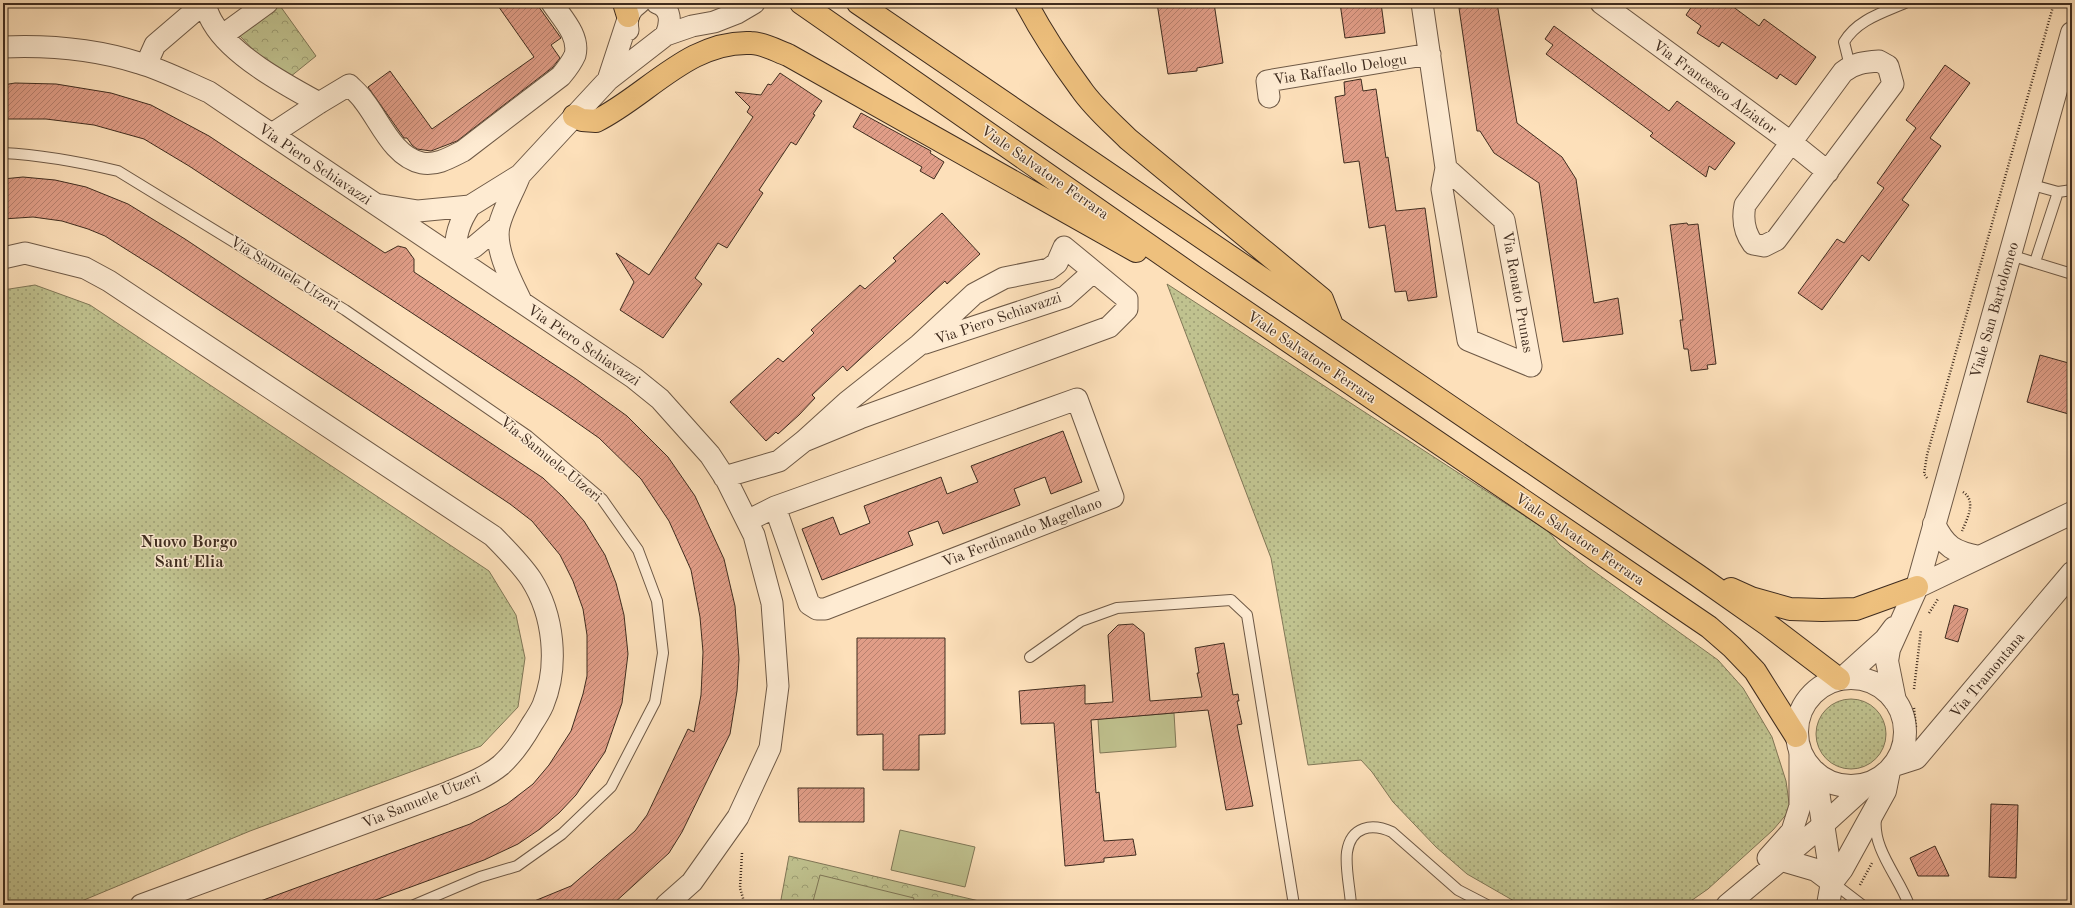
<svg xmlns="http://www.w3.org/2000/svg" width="2075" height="908" font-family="'Old Standard TT',serif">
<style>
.grass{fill:url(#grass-dots);stroke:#807757}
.forest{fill:url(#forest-crowns);stroke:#807757}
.pitch{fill:#c0c28f;stroke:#807757}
.building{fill:url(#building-hatch);stroke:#3f2c1f}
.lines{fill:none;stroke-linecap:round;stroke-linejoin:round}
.service-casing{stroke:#6e5946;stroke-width:12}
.minor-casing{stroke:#6e5946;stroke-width:23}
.tertiary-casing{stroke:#6e5946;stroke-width:24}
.trunk-casing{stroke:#3f2c1f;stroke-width:24}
.path{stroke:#3f2c1f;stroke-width:2.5;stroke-dasharray:1 2;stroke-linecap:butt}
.service{stroke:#feebd2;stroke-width:10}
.minor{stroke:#feebd2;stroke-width:21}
.tertiary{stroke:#feebd2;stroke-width:22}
.trunk{stroke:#eec07d;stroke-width:22}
.labels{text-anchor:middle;stroke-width:3;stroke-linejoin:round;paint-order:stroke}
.street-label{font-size:15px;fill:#3f2c1f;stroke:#feebd2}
.quarter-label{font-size:17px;font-weight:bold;fill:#3f2c1f;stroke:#feebd2}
</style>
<defs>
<pattern id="grass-dots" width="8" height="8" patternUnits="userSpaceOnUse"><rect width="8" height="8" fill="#c0c28f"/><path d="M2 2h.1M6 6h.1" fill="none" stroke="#9d9e74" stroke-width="1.8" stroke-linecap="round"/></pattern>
<pattern id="forest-crowns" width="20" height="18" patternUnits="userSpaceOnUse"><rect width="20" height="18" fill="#c0c28f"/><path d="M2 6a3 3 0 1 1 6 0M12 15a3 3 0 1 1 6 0" fill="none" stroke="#9d9e74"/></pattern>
<pattern id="building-hatch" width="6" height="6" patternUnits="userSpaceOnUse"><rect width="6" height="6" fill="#e09d87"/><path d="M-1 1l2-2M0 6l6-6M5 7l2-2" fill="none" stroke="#b7806e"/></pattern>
</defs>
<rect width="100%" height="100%" fill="#fde0ba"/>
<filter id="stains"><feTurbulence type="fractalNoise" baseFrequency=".005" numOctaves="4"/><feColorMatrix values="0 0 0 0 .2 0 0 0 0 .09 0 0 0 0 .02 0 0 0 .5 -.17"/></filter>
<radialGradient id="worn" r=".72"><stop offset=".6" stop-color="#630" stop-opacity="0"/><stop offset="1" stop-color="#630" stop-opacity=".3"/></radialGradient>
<path class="grass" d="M1167 284 1548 531 1560 545 1588 567 1718 660 1743 688 1772 737 1786 781 1790 810 1773 830 1708 889 1685 905H1521L1467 874 1436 847 1393 802 1372 772 1361 760 1308 765 1271 558Z
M35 285 90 305 489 571 516 615 525 658 518 707 481 746 250 831 72 905H3V290Z
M1816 734a35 35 0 1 1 70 0a35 35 0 1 1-70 0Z"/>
<path class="forest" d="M273 3H278L316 56 290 77 262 59 239 35Z
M789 856 996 905H780Z"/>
<path class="pitch" d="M1174 713 1176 747 1100 753 1098 719Z
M900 830 975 847 965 887 891 870Z
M820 875 914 898 912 905H812Z"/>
<path class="building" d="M496 3H536L561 38 551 45 560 58 553 67 457 141 431 151 417 149 412 145 407 138H404L368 87 390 71 432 129 534 57Z
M1157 3H1214L1223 63 1197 68V71L1168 74Z
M1340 3H1381L1385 33 1345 38Z
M1460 3H1497L1517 123 1562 157 1576 179 1594 303 1618 298 1623 334 1563 342 1539 183 1494 153 1480 131H1477L1459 8H1461Z
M1694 3H1728L1759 26 1764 19 1816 57 1796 85 1780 74 1777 79 1722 42 1719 47 1697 33 1701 26 1686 15Z
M1554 26 1669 111 1677 101 1735 143 1715 170 1709 166 1706 177 1650 136 1653 133 1546 54 1553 45 1545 39Z
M1945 65 1970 83 1930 138 1941 146 1902 200 1909 205 1869 261 1862 255 1822 310 1798 293 1837 239 1844 243 1884 188 1877 183 1916 128 1906 120Z
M780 73 822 101 813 114 815 115 796 145 791 142 759 190 763 193 727 248 718 243 695 278 702 284 663 338 620 310 634 282 616 253 649 275 753 117 747 112 750 107 735 92 761 95 768 84 771 85Z
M1361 79 1363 91 1376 89 1386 158 1388 157 1396 211 1425 208 1437 297 1408 301 1406 291 1395 292 1385 225 1369 228 1359 161 1344 163 1335 97 1345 95 1344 82Z
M15 83 56 84 111 93 151 105 209 136 385 253 398 246 406 248 414 259V272L576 379 627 416 668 457 695 496 724 559 735 606 739 659 737 691 730 734 682 832 669 853 612 905H527V904L571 886 635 831 647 815 688 729 694 732 701 695 703 652 700 617 691 570 669 521 641 479 599 438 556 408 189 166 144 139 94 125 46 119H3V85Z
M861 113 931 151 930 153 944 162 934 179 920 171 922 167 853 127Z
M23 177 55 180 86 187 128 204 185 239 543 478 563 497 584 521 605 555 616 583 624 615 628 654 622 703 605 752 576 795 559 813 540 829 518 844 484 860 362 905H255V903L470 824 507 804 533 784 549 765 571 731 583 694 587 676V635L583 609 573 581 560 555 532 521 510 504 159 270 105 236 88 229 62 221 33 217 3 219V179Z
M942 213 980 254 947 284 945 281 847 371 843 366 812 395 815 398 799 415 778 434 776 432 766 441 730 402 778 358 783 362 814 333 811 330 860 285 865 289 896 261 893 258Z
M1687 223 1688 225 1698 224 1716 364 1707 365 1708 369 1691 371 1688 349H1684L1680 320H1683L1670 225Z
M2040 355 2072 364V415L2027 402Z
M1063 431 1082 482 1051 494 1045 477 1014 489 1020 505 943 534 938 521 908 532 913 545 822 580 802 529 833 517 840 535 870 523 864 506 941 477 947 494 978 482 971 466Z
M1954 605 1968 609 1958 642 1945 638Z
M1133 624 1144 633 1150 701 1202 697 1197 673H1199L1195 648 1224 643 1233 695 1238 694 1239 701H1237L1242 724 1237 725 1253 806 1226 810 1208 710 1091 720 1096 793 1099 792 1104 841 1133 839 1136 855 1104 858V862L1065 866 1054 723 1021 724 1019 691 1085 685V704L1113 702 1108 635 1118 625Z
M857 638H945V734L919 735V770H883V734L857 735Z
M798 788H864V822H799Z
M1991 804 2018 805 2016 878 1989 877Z
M1935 846 1949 876H1918L1910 858Z"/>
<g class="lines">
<g class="service-casing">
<path id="service" d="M1850 66 1844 42C1857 20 1882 13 1905 3
M3 153C43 155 80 162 118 171L345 310 528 436 602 499 638 550 657 601 663 653 655 702 611 787 562 834 517 866 480 877 414 905
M2029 184 2058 192 2072 190
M2010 255 2072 274
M2035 262 2058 192
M1030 657 1081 621 1117 608 1231 600 1247 615 1294 905
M1876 818C1872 849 1899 877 1909 905
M1832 882 1862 905
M1351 905C1350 888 1345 868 1347 852 1351 826 1372 823 1392 832L1458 890 1487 905"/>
</g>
<g class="minor-casing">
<path id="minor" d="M204 3C207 10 209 17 213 23 232 56 286 85 319 103
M1422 3 1446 168 1442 189 1468 340 1531 366
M1601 3 1792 143 1828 172
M627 22 608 80 666 35C671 23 672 8 657 3
M628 30C626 18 629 10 639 3
M223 35 267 3
M666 35 692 26 714 22 737 13 754 3
M3 47C49 45 95 49 139 63 163 70 186 82 209 92L634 378 660 399 710 455 727 481 754 535 772 603 778 686 770 748 738 817 692 882 666 905
M1879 61 1888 66 1893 84 1776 240 1764 246 1753 244C1744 232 1742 220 1745 205L1843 72C1854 63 1865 62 1879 61Z
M146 65 155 45 204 3
M1269 97 1267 81 1430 54
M272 134 319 103 349 85C354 90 360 95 364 101 380 121 393 157 422 163 436 166 451 157 463 151L561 76C566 70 572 62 575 55 580 36 562 18 552 3
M1446 168 1504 220 1531 366
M520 175C514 191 503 209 499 226 494 249 512 282 521 301
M381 205 418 211 470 206 520 175 608 80
M454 257 474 247 499 226
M454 257C456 235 458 224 470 206
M3 258 25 253 85 268 109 281 493 536C507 550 520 563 531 579 554 615 559 666 543 705 540 712 536 718 532 724 524 738 513 754 501 765 484 779 463 786 444 794L141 905
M925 343 1065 297 1093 272
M724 477 779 461 804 441 847 402 919 345 974 294 1004 278 1049 269 1057 263 1064 247 1127 299V309L1109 327 860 418 804 441
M747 521 775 507 1077 399 1113 497 825 609H817L809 604 775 507
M1768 858 1792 831 1800 806V751
M1727 905 1823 825 1868 784"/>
</g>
<g class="tertiary-casing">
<path id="tertiary" d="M1934 524C1945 547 1954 552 1979 557
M1917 587 2072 513
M1843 678 1885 640 1894 628
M1797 732a54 54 0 1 1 108 0a54 54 0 1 1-108 0Z
M1895 701 1887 661 1889 649 1917 587 2072 33
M1894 765 1916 758 2072 573
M1815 772 1832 882 1828 905
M1782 860 1816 870 1832 882
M1832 882 1842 869 1885 791 1889 771"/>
</g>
<g class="trunk-casing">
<path id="trunk" d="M624 3 628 16
M801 3 1193 276 1709 627 1732 647 1755 671 1796 736
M858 3 1697 575 1768 625 1839 679
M1026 3C1042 33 1061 62 1081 89 1094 108 1112 123 1128 139L1322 299 1332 325
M574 116 582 120 596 121C647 96 689 40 751 43 763 43 777 51 788 55L1136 251
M1731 589 1751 598 1790 609 1822 610 1856 609 1917 587"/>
</g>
<path class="path" d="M1927 478 1924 474 1927 455 2054 3
M1962 531C1967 519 1977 501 1963 492
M1929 613 1938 599
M1914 689 1921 630
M1914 708 1916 727
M742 853 740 888 745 905
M1860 885 1872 863"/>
<use href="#service" class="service"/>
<use href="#minor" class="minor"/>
<use href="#tertiary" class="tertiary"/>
<use href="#trunk" class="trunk"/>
</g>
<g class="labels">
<g class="street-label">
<text transform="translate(1340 69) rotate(-9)" y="5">Via Raffaello Delogu</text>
<text transform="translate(1715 87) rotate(36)" y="5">Via Francesco Alziator</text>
<text transform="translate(315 164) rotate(34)" y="5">Via Piero Schiavazzi</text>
<text transform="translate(1045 172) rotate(35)" y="5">Viale Salvatore Ferrara</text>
<text transform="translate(285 273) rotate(32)" y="5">Via Samuele Utzeri</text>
<text transform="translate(1518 292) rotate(80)" y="5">Via Renato Prunas</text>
<text transform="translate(1994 310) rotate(-74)" y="5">Viale San Bartolomeo</text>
<text transform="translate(998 318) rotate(-19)" y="5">Via Piero Schiavazzi</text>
<text transform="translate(584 345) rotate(34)" y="5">Via Piero Schiavazzi</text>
<text transform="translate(1312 357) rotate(34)" y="5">Viale Salvatore Ferrara</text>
<text transform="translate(551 459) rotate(39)" y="5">Via Samuele Utzeri</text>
<text transform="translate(1022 532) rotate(-21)" y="5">Via Ferdinando Magellano</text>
<text transform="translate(1580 539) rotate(34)" y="5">Viale Salvatore Ferrara</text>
<text transform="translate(1987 675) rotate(-50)" y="5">Via Tramontana</text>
<text transform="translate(421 800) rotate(-22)" y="5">Via Samuele Utzeri</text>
</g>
<g class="quarter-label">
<text x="189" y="547">Nuovo Borgo<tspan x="189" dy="20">Sant'Elia</tspan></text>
</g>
</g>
<rect width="2075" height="908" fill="none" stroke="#fde0ba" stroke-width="16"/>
<rect x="4" y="4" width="2067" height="900" fill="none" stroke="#3f2c1f" stroke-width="2"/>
<rect x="8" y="8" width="2059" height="892" fill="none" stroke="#3f2c1f"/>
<rect width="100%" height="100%" filter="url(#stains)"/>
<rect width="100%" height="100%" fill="url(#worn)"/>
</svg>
